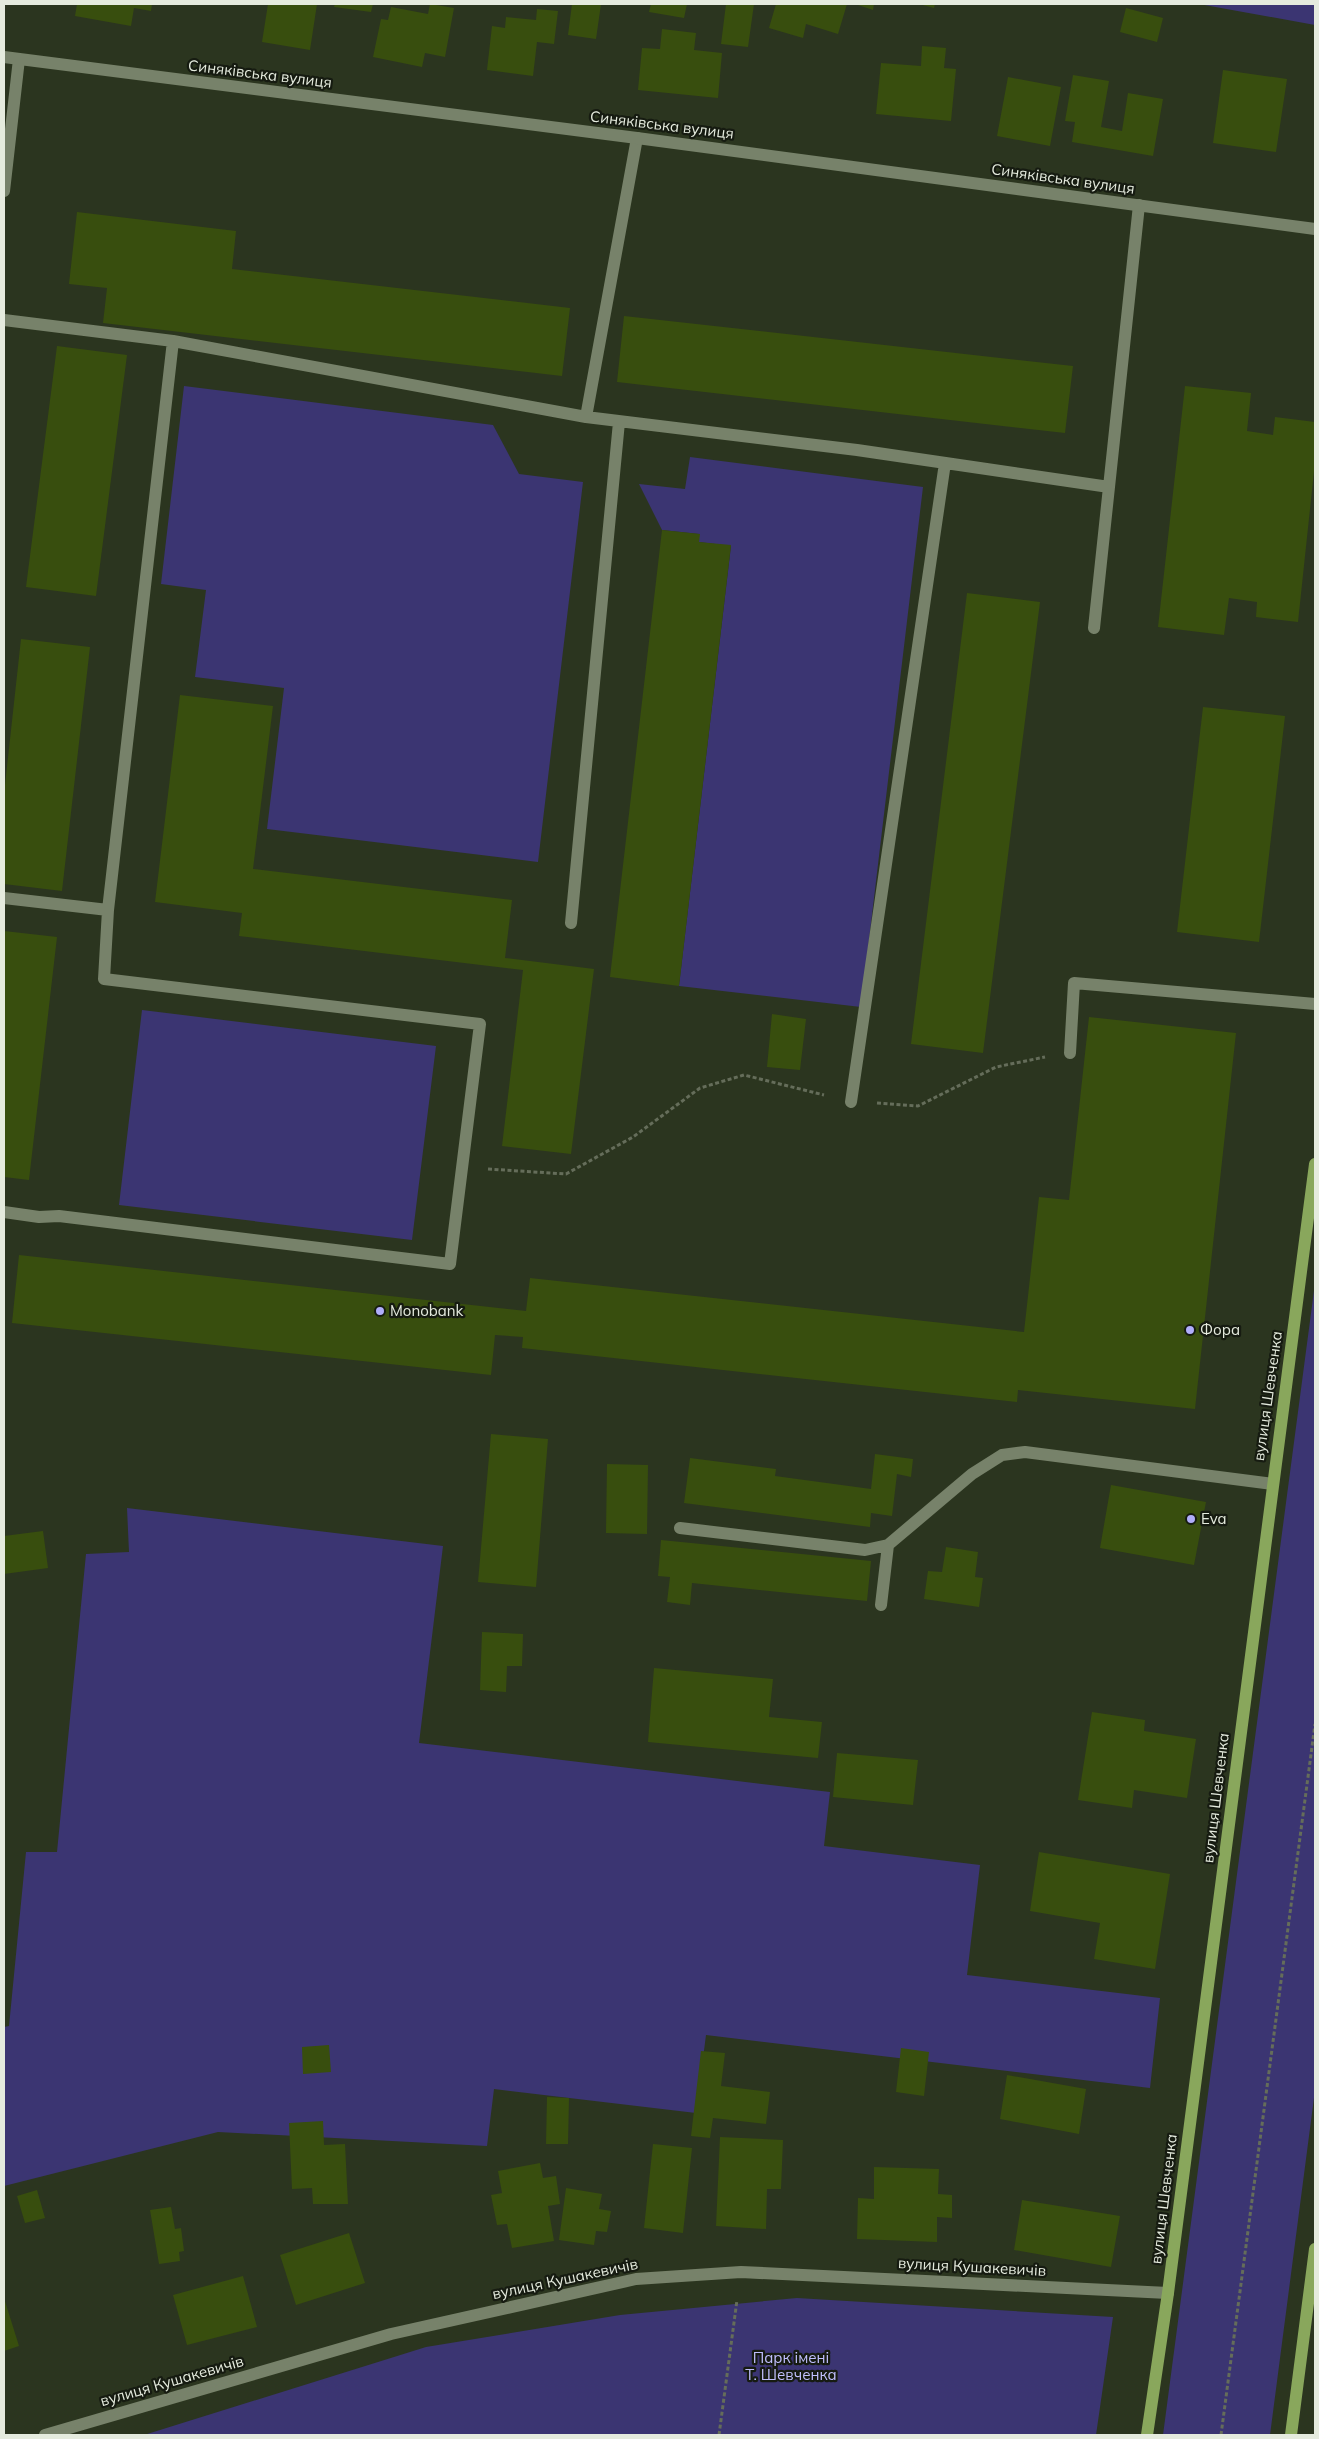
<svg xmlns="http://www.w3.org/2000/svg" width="1319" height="2439" font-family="Mulish,sans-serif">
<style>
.green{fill:#3b3572}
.building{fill:#384e0e}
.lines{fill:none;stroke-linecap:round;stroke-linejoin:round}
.path{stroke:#656d5a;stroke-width:3;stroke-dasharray:4 2.5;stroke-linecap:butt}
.lane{stroke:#77826a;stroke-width:12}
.secondary{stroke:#77826a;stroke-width:12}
.primary{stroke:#89a75c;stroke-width:12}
.poi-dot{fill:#b0aefa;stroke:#161b11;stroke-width:2}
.labels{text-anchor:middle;stroke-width:4.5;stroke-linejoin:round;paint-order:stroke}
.street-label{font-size:15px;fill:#e5ebde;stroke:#161b11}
.poi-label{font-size:15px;fill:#e5ebde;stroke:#161b11;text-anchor:start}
.park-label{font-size:15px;fill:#c0bffd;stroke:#161b11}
</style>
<rect width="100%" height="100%" fill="#2b351f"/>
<path class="green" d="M1199 4H1315V25Z
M184 386 493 425 519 474 583 482 538 862 267 829 284 688 195 677 206 590 161 584Z
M690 457 923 487 861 1007 679 986 731 546 699 542V534L662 530 639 484 685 489Z
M142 1010 436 1046 412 1240 119 1205Z
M1315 1283V2090L1270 2435H1163Z
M127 1508 443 1546 419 1743 830 1792 824 1846 980 1865 967 1975 1160 1998 1150 2088 706 2035 696 2113 494 2089 487 2146 218 2132 4 2186V2027L9 2026 26 1852H57L86 1554 129 1552Z
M797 2298 1113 2317 1096 2435H144L426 2347 620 2315Z"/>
<path class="building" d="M77 4H152L151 11 134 8 131 26 75 16Z
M268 4H317L310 50 262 42Z
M335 4H373L371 12 334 7Z
M430 4 454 8 445 57 425 53 422 67 373 57 381 19 388 20 391 7 428 14Z
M572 4H601L596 39 568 35Z
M651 4H687L684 18 649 12Z
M726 4H754L748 47 721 44Z
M776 4H847L838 34 806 24 803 38 769 28Z
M855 4H874L873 10Z
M919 4H935L934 8Z
M1126 8 1163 18 1157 42 1120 32Z
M537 9 558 11 554 44 537 42 533 76 487 70 492 26 505 28 506 17 536 20Z
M662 29 696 33 694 50 722 53 718 98 638 90 642 48 660 49Z
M922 46 946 48 944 68 956 69 951 121 876 114 881 63 921 66Z
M1223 70 1287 79 1276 152 1213 143Z
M1073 75 1109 81 1101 127 1122 131 1128 93 1163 99 1153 156 1072 142 1075 122 1065 121Z
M1008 77 1061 87 1050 146 997 136Z
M77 212 236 231 232 269 570 308 562 376 103 323 107 288 69 284Z
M624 316 1073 366 1065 433 617 382Z
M57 346 127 355 96 596 26 587Z
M1185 386 1251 393 1247 431 1273 435 1275 417 1315 422V462L1298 622 1256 617 1257 602 1229 598 1224 635 1158 627Z
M662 530 700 534 699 542 731 545 679 986 610 977Z
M967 593 1040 602 983 1053 911 1044Z
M21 639 90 647 62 891 4 884V794Z
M180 695 273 706 253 869 512 900 505 958 594 969 571 1154 502 1146 523 970 239 936 242 913 155 902Z
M1203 707 1285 716 1259 942 1177 932Z
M4 931 57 937 29 1180 4 1177Z
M772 1014 806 1019 800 1070 767 1067Z
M1089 1017 1236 1033 1195 1409 1018 1390 1017 1402 522 1348 523 1337 495 1335 491 1375 12 1323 19 1255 526 1311 530 1278 1024 1332 1039 1197 1069 1200Z
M491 1434 548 1439 536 1587 478 1582Z
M875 1454 913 1459 911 1477 897 1474 892 1516 871 1513 870 1527 684 1503 690 1458 776 1469 775 1476 871 1489Z
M607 1464 648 1465 647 1534 606 1533Z
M1111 1485 1206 1502 1194 1565 1100 1548Z
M43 1531 48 1568 4 1574V1536Z
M661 1540 871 1561 867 1601 692 1583 690 1605 667 1602 670 1577 658 1576Z
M946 1547 978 1552 975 1577 983 1578 979 1607 924 1599 928 1571 942 1572Z
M482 1632 523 1634 522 1666H507L506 1692 480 1690Z
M654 1668 773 1679 769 1717 822 1722 818 1758 648 1742Z
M1092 1712 1145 1720 1144 1731 1196 1739 1187 1798 1134 1790 1132 1808 1078 1800Z
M837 1753 918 1760 913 1805 833 1797Z
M1039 1852 1170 1874 1155 1969 1094 1959 1100 1923 1030 1911Z
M329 2045 331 2072 303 2074 302 2047Z
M901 2048 929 2052 924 2096 896 2092Z
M701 2051 725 2053 721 2086 770 2092 766 2124 713 2118 710 2138 691 2136Z
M1007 2075 1086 2089 1079 2134 1000 2119Z
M547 2097 569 2098 568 2144H546Z
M323 2121 324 2145 345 2144 348 2204H313L312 2188 292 2189 289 2123Z
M720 2137 783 2140 781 2189H767L766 2229 716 2226Z
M653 2144 692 2148 683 2233 644 2228Z
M540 2163 543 2178 556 2176 560 2204 548 2206 554 2241 512 2248 507 2224 497 2225 491 2195 502 2193 498 2171Z
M874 2167 939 2169 938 2194 952 2195V2218L937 2217V2242L857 2239 858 2198 874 2199Z
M566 2188 602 2194 599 2209 611 2211 607 2232 596 2231 594 2245 559 2240Z
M37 2190 45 2218 25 2223 17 2196Z
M1022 2200 1120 2216 1111 2267 1014 2250Z
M171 2207 175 2229 181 2228 184 2251 179 2252 180 2261 159 2264 150 2210Z
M349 2233 365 2283 296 2305 280 2255Z
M243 2276 257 2327 187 2345 173 2295Z
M4 2298 19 2346 4 2351Z"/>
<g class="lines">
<path class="path" d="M877 1103 918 1106 996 1067 1045 1057
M488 1169 566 1174 633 1137 700 1088 744 1075 824 1095
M719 2435 737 2300
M1221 2435 1315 1724"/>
<path class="lane" d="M4 320 173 341
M586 417 857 450 1109 487
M1094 628 1139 205
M4 898 108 910 173 341 586 417 637 138
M571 923 619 422
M1070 1053 1074 983 1315 1004
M851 1102 945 463
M4 1212 39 1217 59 1216 450 1264 480 1024 104 979 108 910
M680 1528 865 1550 888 1545 972 1474 1002 1455 1025 1452 1273 1484
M881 1605 888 1545"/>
<path class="secondary" d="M4 57 637 138 1315 229
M4 191 19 59
M45 2435 391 2334 636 2279 741 2272 1168 2293"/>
<path class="primary" d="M1147 2435 1168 2293 1315 1164
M1291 2435 1315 2249"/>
</g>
<g class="poi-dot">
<circle cx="380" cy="1311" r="5"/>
<circle cx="1190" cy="1330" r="5"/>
<circle cx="1191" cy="1519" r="5"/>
</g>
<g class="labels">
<g class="street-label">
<text transform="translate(260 74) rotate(7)" y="5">Синяківська вулиця</text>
<text transform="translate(662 125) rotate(7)" y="5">Синяківська вулиця</text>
<text transform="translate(1063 179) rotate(8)" y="5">Синяківська вулиця</text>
<text transform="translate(1268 1396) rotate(-82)" y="5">вулиця Шевченка</text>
<text transform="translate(1216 1798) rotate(-83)" y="5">вулиця Шевченка</text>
<text transform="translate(1164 2199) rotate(-83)" y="5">вулиця Шевченка</text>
<text transform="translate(972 2267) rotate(3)" y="5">вулиця Кушакевичів</text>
<text transform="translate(565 2279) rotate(-12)" y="5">вулиця Кушакевичів</text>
<text transform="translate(172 2381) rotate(-16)" y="5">вулиця Кушакевичів</text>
</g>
<g class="poi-label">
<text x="390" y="1316">Monobank</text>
<text x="1200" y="1335">Фора</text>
<text x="1201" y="1524">Eva</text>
</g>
<g class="park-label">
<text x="791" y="2363">Парк імені<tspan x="791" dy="17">Т. Шевченка</tspan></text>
</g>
</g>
<rect width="1319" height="2439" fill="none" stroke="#e5ebde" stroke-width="10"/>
</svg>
